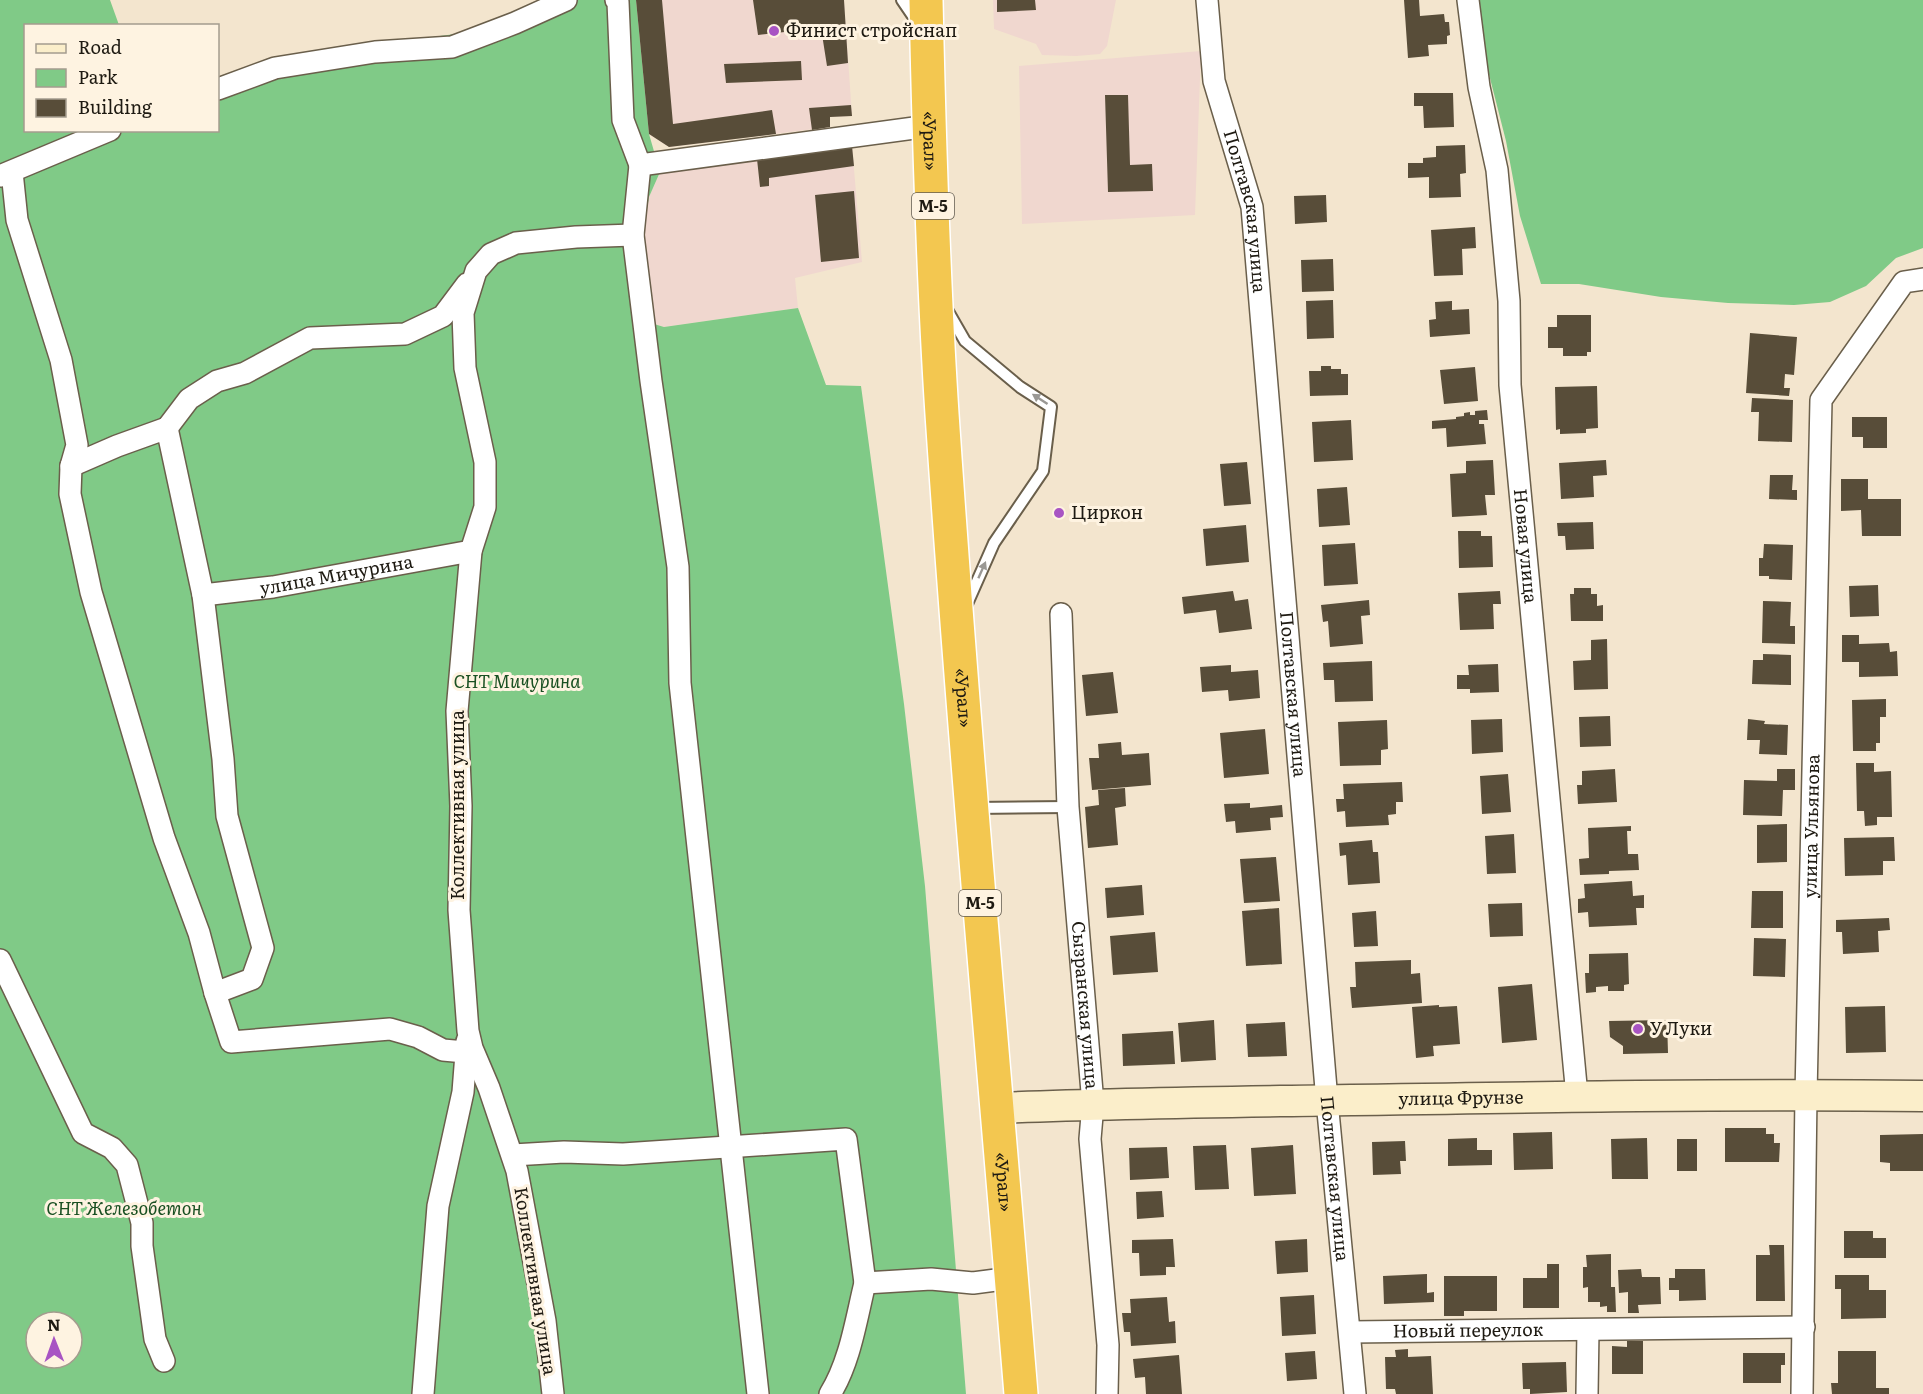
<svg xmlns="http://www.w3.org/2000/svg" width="1923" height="1394" font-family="Literata,serif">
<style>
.industrial{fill:#f0d7cf}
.green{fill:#80ca87;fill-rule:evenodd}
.building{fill:#584d39}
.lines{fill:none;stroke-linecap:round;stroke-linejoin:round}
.lane-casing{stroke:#6a5f4b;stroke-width:14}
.street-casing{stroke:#6a5f4b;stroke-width:24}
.secondary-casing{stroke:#6a5f4b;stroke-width:33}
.highway-casing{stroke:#fff;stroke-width:36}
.lane{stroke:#fff;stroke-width:10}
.street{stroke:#fff;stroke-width:21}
.secondary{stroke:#fbeeca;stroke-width:30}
.highway{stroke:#f3c750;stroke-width:33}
.oneway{fill:#9a9894}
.poi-dot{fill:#a854c3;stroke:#fef3e1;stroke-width:2}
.labels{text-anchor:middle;stroke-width:6;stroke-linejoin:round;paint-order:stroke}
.shield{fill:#fef3e1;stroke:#615b50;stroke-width:1.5}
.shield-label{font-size:16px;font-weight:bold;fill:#1e1a12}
.poi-label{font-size:18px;fill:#1e1a12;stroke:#fef3e1;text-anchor:start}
.street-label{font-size:18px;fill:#1e1a12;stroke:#fef3e1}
.park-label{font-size:18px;font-style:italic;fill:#195022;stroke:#fef3e1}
</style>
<rect width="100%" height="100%" fill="#f3e5ce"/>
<path class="industrial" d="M636 0H844L852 116 830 117V127L669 147 649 134Z
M993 0H1116L1107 46 1100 54 1076 56 1042 55 1036 44 994 29Z
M1201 51 1195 215 1022 224 1019 66Z
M852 146 862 262 795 278 798 308 664 327 654 324 643 233 649 197 660 172Z"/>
<path class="green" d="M0 0H110L119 25 26 26V130H218V77L273 58 455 34 543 0H636L649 134 660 172 649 197 643 233 654 324 664 327 798 308 826 385 861 386 904 704 925 886 966 1394H0ZM36 1322H72V1358H36Z
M1476 0H1923V248L1896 258 1866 286 1830 302 1794 305 1728 303 1661 297 1579 284H1541L1520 216 1506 141 1479 35Z"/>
<path class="building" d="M636 0H662L673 124 772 110 776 134 669 147 649 134Z
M753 0H844L848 63 827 66 821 28 758 35Z
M997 0H1035L1036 10 997 12Z
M1404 0H1419L1420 16 1444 14 1445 22H1449L1450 35 1447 36V44L1428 45 1429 56 1408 58Z
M801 61 802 80 726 83 724 64Z
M1414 93H1453L1454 127 1424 128 1423 106H1414Z
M1105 95H1128L1130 165 1152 164 1153 191 1108 192Z
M851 105 852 116 830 117V127L812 130 809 108Z
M1465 145 1466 173 1460 174 1461 197 1429 198V177L1408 178V163H1423V158L1436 157V146Z
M852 146 854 166 769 178V186L760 187 757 159Z
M854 191 859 258 821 262 815 195Z
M1326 195 1327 222 1295 224 1294 196Z
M1475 227 1476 248 1462 249 1463 275 1434 276 1431 230Z
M1333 259 1334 291 1302 292 1301 260Z
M1333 300 1334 338 1307 339 1306 301Z
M1452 301V310L1469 309 1470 334 1430 337 1429 320 1436 319 1435 302Z
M1557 315H1591V352H1587V356H1563V348H1548V327H1557Z
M1750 333 1797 337 1794 375 1785 374 1784 388H1790L1789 396 1746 393Z
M1321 366H1331V369H1341V374H1348V395L1310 396 1309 371H1321Z
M1475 367 1478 401 1444 404 1440 370Z
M1597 386 1598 428 1586 429V433L1560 434V429L1556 430 1555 387Z
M1752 398 1793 400 1792 442 1758 441 1759 412H1751Z
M1487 410 1488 420H1479V424H1484L1486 444 1447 447 1446 428 1432 429V421L1456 419V417L1464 416V413L1470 412V415H1475V411Z
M1852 417H1887V448H1863V437H1852Z
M1351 420 1353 460 1314 462 1312 422Z
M1493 460 1495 495H1485L1487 515 1452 517 1450 474 1466 473V461Z
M1606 460 1607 475 1593 476 1594 497 1561 499 1559 463Z
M1247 462 1251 504 1224 506 1220 464Z
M1770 475H1793L1792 490H1797V500L1769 499Z
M1841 479H1868V499H1901V536H1862L1861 510 1841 511Z
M1347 487 1350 525 1319 527 1317 489Z
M1593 522 1594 549 1566 550 1565 536H1558L1557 523Z
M1246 525 1249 562 1206 566 1203 529Z
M1458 531H1481V536H1492L1493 567 1459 568Z
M1355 543 1358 584 1324 586 1322 545Z
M1764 544 1793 545 1792 580 1769 579V576H1759V558H1763Z
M1878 585 1879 616 1850 617 1849 586Z
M1574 588H1591V594H1597V606L1603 605V621H1571L1570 594H1574Z
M1233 591 1235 601 1248 599 1252 629 1219 633 1216 610 1184 614 1182 597Z
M1500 591 1501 604H1493L1494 629 1460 630 1458 593Z
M1369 600 1370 615 1361 616 1363 644 1330 647 1328 621 1323 622 1321 605Z
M1763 601 1791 602 1790 626H1795V644L1762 643Z
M1842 635H1859V644L1889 643 1890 652 1897 651 1898 676 1859 677V662H1842Z
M1607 639 1608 689 1574 690 1573 661 1591 660V640Z
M1763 654 1791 655V685L1752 684 1753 660H1763Z
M1372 661 1373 701 1335 702 1334 680H1324L1323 663Z
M1498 664 1499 692 1470 693V689H1457V675H1469L1468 665Z
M1231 665V672L1258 670 1260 698 1229 701 1228 690 1202 692 1200 667Z
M1113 672 1118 713 1086 716 1082 675Z
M1886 699V717H1880V743H1876V751H1853L1852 700Z
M1610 716 1611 746 1580 747 1579 717Z
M1502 719 1503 752 1472 754 1471 720Z
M1748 719 1765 721 1764 724 1788 725 1787 755 1759 754 1760 740H1747Z
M1387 720 1388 749 1381 750V765L1340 766 1338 722Z
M1265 729 1269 774 1224 778 1220 733Z
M1121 742 1122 755 1149 753 1151 785 1092 790 1089 758H1099L1098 744Z
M1856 763H1874V772L1891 771 1892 817H1877V825L1865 826 1864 811H1857Z
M1615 769 1617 802 1578 804 1577 785H1582V771Z
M1777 769H1795V790H1783L1782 816 1743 815 1744 780 1777 781Z
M1508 774 1511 812 1482 814 1480 776Z
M1402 782 1403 802H1396V814L1388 815 1389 825 1346 827 1345 811 1337 812 1336 799H1344L1343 784Z
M1125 788 1126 806 1115 808 1118 845 1088 848 1085 807 1099 805 1098 790Z
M1250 803V808L1282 805 1283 817 1270 818 1271 830 1236 833 1235 821 1226 822 1224 804Z
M1787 824V862L1757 863V825Z
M1631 826V831H1627L1628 854H1638L1639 870 1609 871V874L1580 875 1579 859 1589 858 1588 828Z
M1514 834 1516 873 1487 874 1485 836Z
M1894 837 1895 861H1883V875L1845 876 1844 838Z
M1372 840 1373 852H1378L1380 883 1348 885 1346 855 1340 856 1339 843Z
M1276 857 1280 901 1244 903 1240 859Z
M1632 881 1633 896 1644 895V908H1636L1637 925 1589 927 1588 912 1578 913V899L1585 898 1584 884Z
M1142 885 1144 915 1107 918 1105 888Z
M1752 891H1783V928H1751Z
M1522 903 1523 936 1490 937 1488 904Z
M1279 908 1282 964 1246 966 1242 911Z
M1376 911 1378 946 1354 947 1352 913Z
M1889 918 1890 930 1878 931 1879 952 1843 954 1842 932H1836V920Z
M1155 932 1158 972 1113 975 1110 936Z
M1754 938 1786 939 1785 977 1753 976Z
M1628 953 1629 984 1624 985V991H1608V986L1596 987V992L1586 993 1585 973H1589V954Z
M1411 960V974L1420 973 1422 1003 1352 1008 1350 987H1356L1355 962Z
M1532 984 1537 1040 1502 1043 1498 987Z
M1439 1005V1007L1457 1006 1460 1044 1433 1046 1434 1056 1416 1058 1412 1007Z
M1885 1006 1886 1052 1846 1053 1845 1007Z
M1214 1020 1216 1060 1181 1062 1178 1023Z
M1667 1020 1668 1053 1623 1054V1046L1610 1037 1609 1021Z
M1285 1022 1287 1056 1248 1057 1246 1024Z
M1173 1031 1175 1064 1123 1066 1122 1034Z
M1725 1128H1766V1134H1774V1143H1780L1779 1162H1725Z
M1552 1132 1553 1169 1514 1170 1513 1133Z
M1923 1134V1171H1890V1163L1880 1162V1135Z
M1477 1138V1150H1492V1165L1448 1166V1139Z
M1647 1138 1648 1179H1612L1611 1139Z
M1677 1139H1697V1171H1677Z
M1405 1141 1406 1161H1400L1401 1174 1373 1175 1372 1142Z
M1226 1145 1229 1189 1195 1190 1193 1146Z
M1293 1145 1296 1194 1254 1196 1251 1148Z
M1167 1147 1169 1178 1130 1180 1129 1148Z
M1162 1191 1164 1217 1137 1219 1136 1192Z
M1844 1231H1873V1238H1886V1258H1844Z
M1173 1239 1175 1267H1166V1275L1140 1276 1139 1253H1132V1240Z
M1307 1239 1308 1272 1277 1274 1275 1241Z
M1769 1245H1784L1785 1301H1756V1255H1770Z
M1611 1254V1287H1615L1616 1312H1607V1306L1600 1307V1302H1588V1287L1583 1288V1267H1587L1586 1255Z
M1547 1264H1559V1308H1523V1278H1547Z
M1641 1269 1642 1277H1660L1661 1304 1638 1305 1639 1313H1628V1292L1619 1293 1618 1270Z
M1675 1269H1705L1706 1300 1679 1301V1290H1669V1278H1675Z
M1427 1274V1293L1434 1292V1302L1384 1304 1383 1276Z
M1835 1275H1869V1290H1886V1318L1841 1319V1289H1835Z
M1444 1276H1497V1311H1464V1316H1444Z
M1314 1295 1316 1334 1282 1336 1280 1297Z
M1167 1297 1169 1322 1175 1321 1176 1343 1131 1346 1130 1332H1124L1122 1313H1131L1130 1299Z
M1627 1341H1643V1374H1612V1346L1627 1347Z
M1408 1349V1357L1431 1356 1433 1394H1396L1395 1389H1386L1385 1357H1396L1395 1350Z
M1315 1351 1317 1379 1287 1381 1285 1353Z
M1838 1351H1876V1388H1889V1394H1832L1831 1383H1838Z
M1743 1353H1785V1365H1781V1383H1743Z
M1179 1355 1182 1394H1146L1145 1377 1135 1378 1133 1359Z
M1566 1362 1567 1392 1530 1394V1389H1523L1522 1363Z"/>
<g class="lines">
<g class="lane-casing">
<path id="lane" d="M902 0 917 22
M946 308 965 341 1020 387 1051 407 1043 471 994 543 967 604
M975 808 1068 807"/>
</g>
<g class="street-casing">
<g id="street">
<path d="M616 0 618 2 623 120 640 165 929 126"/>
<path id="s1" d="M1207 0 1214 81 1252 207 1327 1101 1355 1394"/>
<path id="s2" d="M1468 0 1479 87 1497 170 1509 301 1510 385 1577 1096"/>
<path d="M218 89 275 68 375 52 452 47 515 23 566 0"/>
<path d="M640 165 633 235 651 381 678 567 680 683 758 1394"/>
<path d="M12 172 17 220 61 360 77 445 71 466 117 446 167 428 203 595 223 759 227 816 263 948 252 979 215 993 231 1042 390 1029 418 1037 443 1050 465 1052"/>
<path d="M0 176 110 130"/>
<path d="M167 428 189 399 217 381 245 373 310 338 405 334 443 316 467 284"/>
<path d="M71 466 70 494 91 592 164 838 199 933 215 993"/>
<path id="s3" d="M203 595 273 587 471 551"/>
<path id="s4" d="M1061 614 1068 807 1093 1104 1090 1139 1108 1345 1107 1394"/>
<path d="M0 960 83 1133 112 1148 127 1165 142 1223V1246L155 1339 164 1361"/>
<path d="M513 1155 564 1152 623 1154 846 1139 865 1283 931 1279 973 1283 1011 1278"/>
<path id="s5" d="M1350 1332 1804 1327"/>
<path d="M423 1394 438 1206 463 1092 467 1041"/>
<path d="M553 1394 545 1321 517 1171 489 1088 472 1048 468 1031 459 910 461 806 457 711 471 551 485 507V462L465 368 463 313 476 271 491 254 516 243 576 237 633 235"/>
<path d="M830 1394C850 1362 856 1320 865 1283"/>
<path d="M1587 1394 1588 1330"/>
<path id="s6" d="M1802 1394 1806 1095 1821 400 1904 282 1923 279"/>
</g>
</g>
<g class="secondary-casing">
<g id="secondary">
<path id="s7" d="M997 1108C1115 1103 1233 1102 1351 1100 1542 1097 1732 1094 1923 1096"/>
</g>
</g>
<g class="highway-casing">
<g id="highway">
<path id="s8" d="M926 0C929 138 933 276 942 414 964 741 994 1067 1021 1394"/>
</g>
</g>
<use href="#lane" class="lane"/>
<use href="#street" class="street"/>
<use href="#secondary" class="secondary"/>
<use href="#highway" class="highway"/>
</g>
<defs><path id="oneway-solid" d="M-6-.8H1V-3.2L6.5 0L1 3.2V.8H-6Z" transform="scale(1.5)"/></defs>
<g class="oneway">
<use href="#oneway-solid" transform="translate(1040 399) rotate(-147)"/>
<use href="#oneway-solid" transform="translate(982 570) rotate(-66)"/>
</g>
<g class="poi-dot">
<circle cx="774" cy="31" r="6"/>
<circle cx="1059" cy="513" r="6"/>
<circle cx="1638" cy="1029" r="6"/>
</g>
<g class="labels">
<g class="shield">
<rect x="912" y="193" width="42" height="26" rx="4.5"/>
<rect x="959" y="890" width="42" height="26" rx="4.5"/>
</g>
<g class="shield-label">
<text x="933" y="212">М-5</text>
<text x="980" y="909">М-5</text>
</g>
<g class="poi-label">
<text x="786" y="37">Финист стройснап</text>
<text x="1071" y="519">Циркон</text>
<text x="1650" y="1035">У Луки</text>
</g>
<g class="street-label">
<text dy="6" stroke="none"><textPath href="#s8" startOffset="141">«Урал»</textPath></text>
<text dy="6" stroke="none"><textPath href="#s1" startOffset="216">Полтавская улица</textPath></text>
<text dy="6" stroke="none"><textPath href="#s2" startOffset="550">Новая улица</textPath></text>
<text dy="6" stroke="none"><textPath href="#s3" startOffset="135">улица Мичурина</textPath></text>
<text dy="6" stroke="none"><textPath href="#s1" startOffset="702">Полтавская улица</textPath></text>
<text dy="6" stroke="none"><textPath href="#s8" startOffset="699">«Урал»</textPath></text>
<text transform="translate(458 805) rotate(-90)" y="6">Коллективная улица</text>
<text dy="6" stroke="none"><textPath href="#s6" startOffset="568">улица Ульянова</textPath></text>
<text dy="6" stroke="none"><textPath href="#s4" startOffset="392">Сызранская улица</textPath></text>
<text dy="6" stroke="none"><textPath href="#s7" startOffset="464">улица Фрунзе</textPath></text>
<text dy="6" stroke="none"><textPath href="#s1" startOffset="1188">Полтавская улица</textPath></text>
<text dy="6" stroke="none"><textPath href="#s8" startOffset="1185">«Урал»</textPath></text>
<text transform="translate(535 1281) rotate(81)" y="6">Коллективная улица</text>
<text dy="6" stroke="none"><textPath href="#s5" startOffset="118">Новый переулок</textPath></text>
</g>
<g class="park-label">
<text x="517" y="688">СНТ Мичурина</text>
<text x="124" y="1215">СНТ Железобетон</text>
</g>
</g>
<rect x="24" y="24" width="195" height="108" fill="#fef3e1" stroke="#a49c8e" stroke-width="1.5"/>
<rect x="36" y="44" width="30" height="9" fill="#fbeeca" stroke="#a49c8e" stroke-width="1.5"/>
<text x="78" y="54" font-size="18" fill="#1e1a12">Road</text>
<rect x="36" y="69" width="30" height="18" fill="#80ca87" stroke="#a49c8e" stroke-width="1.5"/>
<text x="78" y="84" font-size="18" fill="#1e1a12">Park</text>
<rect x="36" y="99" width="30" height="18" fill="#584d39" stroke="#a49c8e" stroke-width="1.5"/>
<text x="78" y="114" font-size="18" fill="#1e1a12">Building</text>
<g transform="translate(54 1340) rotate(359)"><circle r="28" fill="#fef3e1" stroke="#a49c8e" stroke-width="1.5"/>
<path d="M0-4.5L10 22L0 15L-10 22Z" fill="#a854c3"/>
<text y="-9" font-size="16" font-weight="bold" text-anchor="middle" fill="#1e1a12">N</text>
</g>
</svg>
